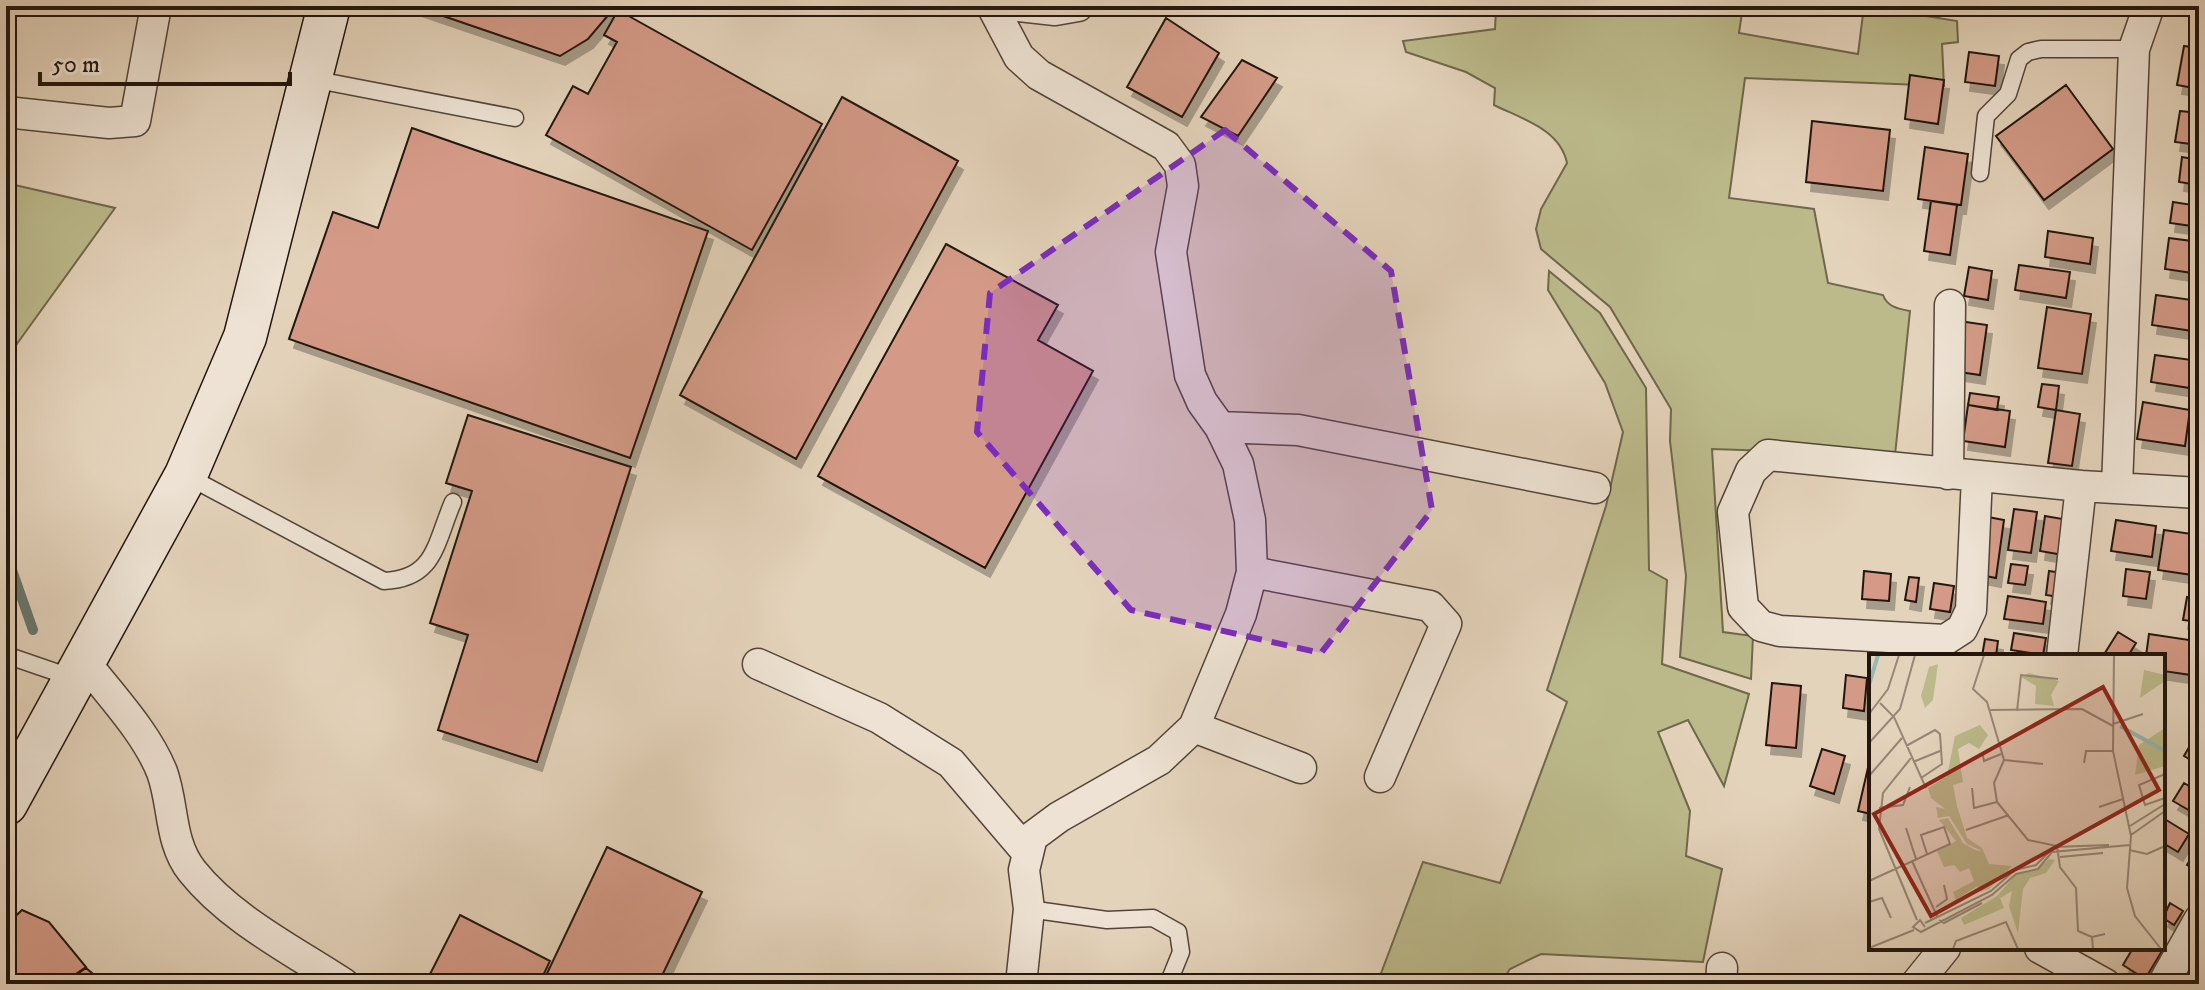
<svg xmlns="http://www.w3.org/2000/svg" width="2205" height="990" font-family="'IM FELL DW Pica',serif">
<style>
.green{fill:#bcba8b;stroke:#6f684c;stroke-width:2}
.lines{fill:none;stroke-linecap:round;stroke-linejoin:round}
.stream{stroke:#67776f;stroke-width:10}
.building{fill:#d49a87;stroke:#22150e;stroke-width:2;filter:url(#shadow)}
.service-casing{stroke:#524439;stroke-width:19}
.minor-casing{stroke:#524439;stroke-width:33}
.secondary-casing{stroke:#22150e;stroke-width:45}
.service{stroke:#ede2d3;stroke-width:16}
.minor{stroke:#ede2d3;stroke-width:30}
.secondary{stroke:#ede2d3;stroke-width:42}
.marked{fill:#7b2cbf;fill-opacity:0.2;stroke:#7b2cbf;stroke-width:6;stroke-dasharray:16 10;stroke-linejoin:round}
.inset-river{fill:none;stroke:#95b8af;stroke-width:4}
.inset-road{fill:none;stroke:#968776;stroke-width:2}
.view{fill:#8f2418;fill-opacity:0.15;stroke:#8f2418;stroke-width:4}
.inset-edge{fill:none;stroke:#22150e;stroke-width:4}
</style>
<defs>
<filter id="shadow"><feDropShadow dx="5" dy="9" stdDeviation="0" flood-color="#0004"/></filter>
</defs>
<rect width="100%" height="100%" fill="#e4d3bb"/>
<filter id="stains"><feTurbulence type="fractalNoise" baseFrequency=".0025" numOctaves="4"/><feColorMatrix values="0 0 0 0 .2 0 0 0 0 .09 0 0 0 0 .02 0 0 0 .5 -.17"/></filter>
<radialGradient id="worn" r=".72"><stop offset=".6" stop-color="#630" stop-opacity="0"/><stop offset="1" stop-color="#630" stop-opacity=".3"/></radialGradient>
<path class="green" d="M1509 6H1743L1739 33 1858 54 1864 6 1957 21 1958 42 1942 44 1944 86 1745 78 1729 198 1814 209 1828 283 1883 295C1887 307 1899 309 1910 311L1895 455 1712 449 1723 632 1753 636 1751 679 1680 657 1686 576 1670 441 1671 409 1610 307 1541 249 1536 229 1541 209 1567 163C1560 129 1522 119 1494 105L1495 88 1466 72 1406 52 1403 41 1495 29 1496 10Z
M6 183 115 208 6 359Z
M1549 271 1600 313 1646 388 1649 570 1667 580 1662 664 1749 694 1724 786 1688 720 1658 732 1690 811 1686 856 1722 869 1703 962 1541 954 1510 969 1500 984H1377L1423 862 1500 883 1567 702 1547 690 1606 506 1623 432 1605 383 1548 290Z"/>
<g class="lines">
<path class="stream" d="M6 553 33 630"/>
</g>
<path class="building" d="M414 6H616L588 39 560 56Z
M618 10 822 124 752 250 546 135 573 86 588 94 617 42 604 35Z
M1166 18 1219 53 1182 117 1127 87Z
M2184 46 2199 48V89L2177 85Z
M1969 52 1999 56 1995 86 1965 82Z
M1242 60 1277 78 1238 136 1201 117Z
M1910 75 1944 80 1938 124 1905 119Z
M2066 85 2113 149 2044 200 1996 136Z
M842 97 958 161 796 459 680 395Z
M2180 111 2199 113V145L2175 142Z
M1812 121 1890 130 1883 191 1806 182Z
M412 128 708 231 630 458 289 339 333 212 378 228Z
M1925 147 1968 154 1961 205 1918 199Z
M2182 157 2199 160V185L2179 182Z
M1931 201 1957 205 1950 255 1924 251Z
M2173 202 2199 206V227L2170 223Z
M2048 231 2093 238 2090 264 2045 257Z
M2169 238 2199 242V274L2165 269Z
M946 244 1058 305 1038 340 1093 371 985 568 818 476Z
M2019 265 2070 272 2066 298 2015 290Z
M1969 267 1992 271 1988 300 1964 296Z
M2156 295 2199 301V332L2152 325Z
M2047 307 2091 314 2082 374 2038 368Z
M1959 321 1987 325 1980 375 1952 371Z
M2155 355 2199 361 2196 389 2151 382Z
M2042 384 2059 386 2056 410 2038 407Z
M1970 393 1999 397 1997 410 1968 405Z
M2143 402 2190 410 2185 446 2137 439Z
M1968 405 2010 411 2005 447 1963 441Z
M2056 410 2080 414 2072 466 2048 463Z
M468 415 631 467 537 762 438 730 468 635 430 623 472 491 446 483Z
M2014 509 2037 512 2031 553 2008 550Z
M2045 516 2074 521 2069 556 2040 551Z
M1988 517 2004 520 1996 578 1980 575Z
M2116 520 2156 526 2152 557 2111 551Z
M2164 530 2199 535V576L2158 570Z
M2011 564 2028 566 2025 585 2008 583Z
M2126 569 2150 572 2146 599 2123 596Z
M1864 571 1891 574 1889 601 1862 599Z
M2049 571 2070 574 2066 598 2046 595Z
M1909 577 1919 578 1916 602 1905 600Z
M1934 583 1954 586 1950 612 1930 609Z
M2008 596 2046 602 2043 624 2004 619Z
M2187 597 2199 599 2198 622 2183 620Z
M2118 632 2136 643 2128 656H2103Z
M2014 633 2046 638 2043 655 2011 650Z
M2149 634 2196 641 2191 675 2163 671V656H2146Z
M1985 639 1998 641 1996 656H1982Z
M1846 675 1867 678 1864 711 1843 708Z
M1772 683 1801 686 1796 748 1766 745Z
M2195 737 2199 740V765L2184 756Z
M1822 749 1845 756 1834 794 1810 786Z
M1870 759H1871V814L1858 811Z
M2184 783 2199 792V816L2173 801Z
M2163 818 2189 834 2178 852 2163 843Z
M2199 845V872L2187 865Z
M607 847 702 892 658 984H542Z
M2170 903 2183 911 2174 925 2163 918Z
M22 910 49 922 86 967 61 984H6V925Z
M460 915 550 961 539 984H425Z
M2163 945 2165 946 2145 979 2123 965 2133 948H2163Z
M86 968 105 984H63Z"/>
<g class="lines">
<g class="service-casing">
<path id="service" d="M312 79 515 118
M1980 173 1986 116 2008 94 2019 59 2028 52 2041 49H2134
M187 476 384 581C435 579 435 544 453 502
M6 655 73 678
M1029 909 1107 920 1153 918 1178 932 1181 952 1168 984"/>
</g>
<g class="minor-casing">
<path id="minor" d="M992 6 1019 57 1039 75 1166 146 1180 165 1183 186 1171 252 1190 375 1202 402 1220 427 1238 464 1250 520 1252 572 1241 614 1194 727 1159 760 1059 817 1032 837 1024 870 1029 909 1021 984
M1019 6 1055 10 1078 6
M6 112 109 123 135 121 156 6
M1220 427 1298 430 1595 488
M1948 474 1950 305
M1977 476 1971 610 1962 629 1945 640 1780 631 1761 626 1743 607 1733 512 1751 471 1768 455 2081 486 2199 493
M2117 487 2134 49 2149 6
M1252 572 1430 606 1446 624 1380 777
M2062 656 2081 486
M85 662C111 696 146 732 162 772 174 805 169 842 192 871 230 919 294 951 344 984
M758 664 879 718 951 763 1026 851
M1194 727 1301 768
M2040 948 2105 984
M1721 984 1722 968
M1916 984 1945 948
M2163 984 2199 920"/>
</g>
<g class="secondary-casing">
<path id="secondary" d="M6 804 186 475 245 337 329 6"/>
</g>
<use href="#service" class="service"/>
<use href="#minor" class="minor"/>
<use href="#secondary" class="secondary"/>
</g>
<path class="marked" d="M1225 130 1391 271 1432 510 1321 653 1131 610 977 432 990 293Z"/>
<g transform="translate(1869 654)">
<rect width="296" height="296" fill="#e4d3bb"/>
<path d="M69 10 64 46 56 54 52 42 60 13ZM275 16 296 21V27L271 44ZM160 19 190 27 182 41 185 52 166 50 167 32 152 23ZM111 71 119 81 110 95 100 89 89 95 94 128 84 131 88 152 98 184 113 194 120 210 143 212 120 235 111 238 108 232 87 246 84 238 105 227 100 214 91 218 85 211 75 213 68 197 87 187 70 166 79 164 94 189 106 196 113 197 98 190 80 162 69 164 67 153 76 155 62 144 59 134 78 122 86 82ZM296 74V112L266 121 270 91ZM180 205 186 206 177 219 161 224 154 235 149 279 140 252 143 237 131 244 135 254 95 271 92 264 128 242 147 220 167 217Z" fill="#bcba8b"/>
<path class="inset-river" d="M0 31 9 1M251 72 296 97"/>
<path class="inset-road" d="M115 1 104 35 118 48 135 106 125 129 128 148 159 186 188 192 191 213 207 234 209 277 223 283M245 1 244 97 262 182 258 234 266 262 292 295M11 49 25 63 57 134M120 56 213 55 244 72M148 57 152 21 189 25M0 60 19 35 30 1M244 70 274 60M0 89 31 55 46 1M37 92 66 76 71 80 73 110 52 124M113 98 115 107 132 100M42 104 14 139 10 175 48 266M135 106 174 110M44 108 71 97M215 109 217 97H244M296 120 270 131 276 151 296 144M0 122 33 84M103 134 105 154 128 148M230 153 254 145M10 154 34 151 41 133M261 172 296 150M37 174 47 205M97 176 140 161M262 181 296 157M260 196 278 200 296 192M191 203 234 199M43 207 68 262M0 227 81 190 75 173 52 181 58 200M0 248 13 244 22 264M67 253 78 245 75 231M70 266 75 269 113 249M56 269 122 237 146 216 167 211 185 193 240 191M56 273 51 266 44 273 52 278 123 241 147 220 169 215 183 198 261 191M0 294 45 276M84 295 87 287 137 268 149 295M224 295 223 283 236 280"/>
<path class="view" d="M234 33 290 136 62 262 5 160Z"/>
<rect width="296" height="296" class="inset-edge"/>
</g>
<rect width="2205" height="990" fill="none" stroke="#e4d3bb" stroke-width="32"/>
<rect x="8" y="8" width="2189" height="974" fill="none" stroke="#22150e" stroke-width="4"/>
<rect x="16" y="16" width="2173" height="958" fill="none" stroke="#22150e" stroke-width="2"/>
<path d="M40 72v12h250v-12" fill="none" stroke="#22150e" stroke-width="4"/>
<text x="52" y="72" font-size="24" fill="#22150e" stroke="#ede2d3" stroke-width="6" paint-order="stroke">50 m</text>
<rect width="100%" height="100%" filter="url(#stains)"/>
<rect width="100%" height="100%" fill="url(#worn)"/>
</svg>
